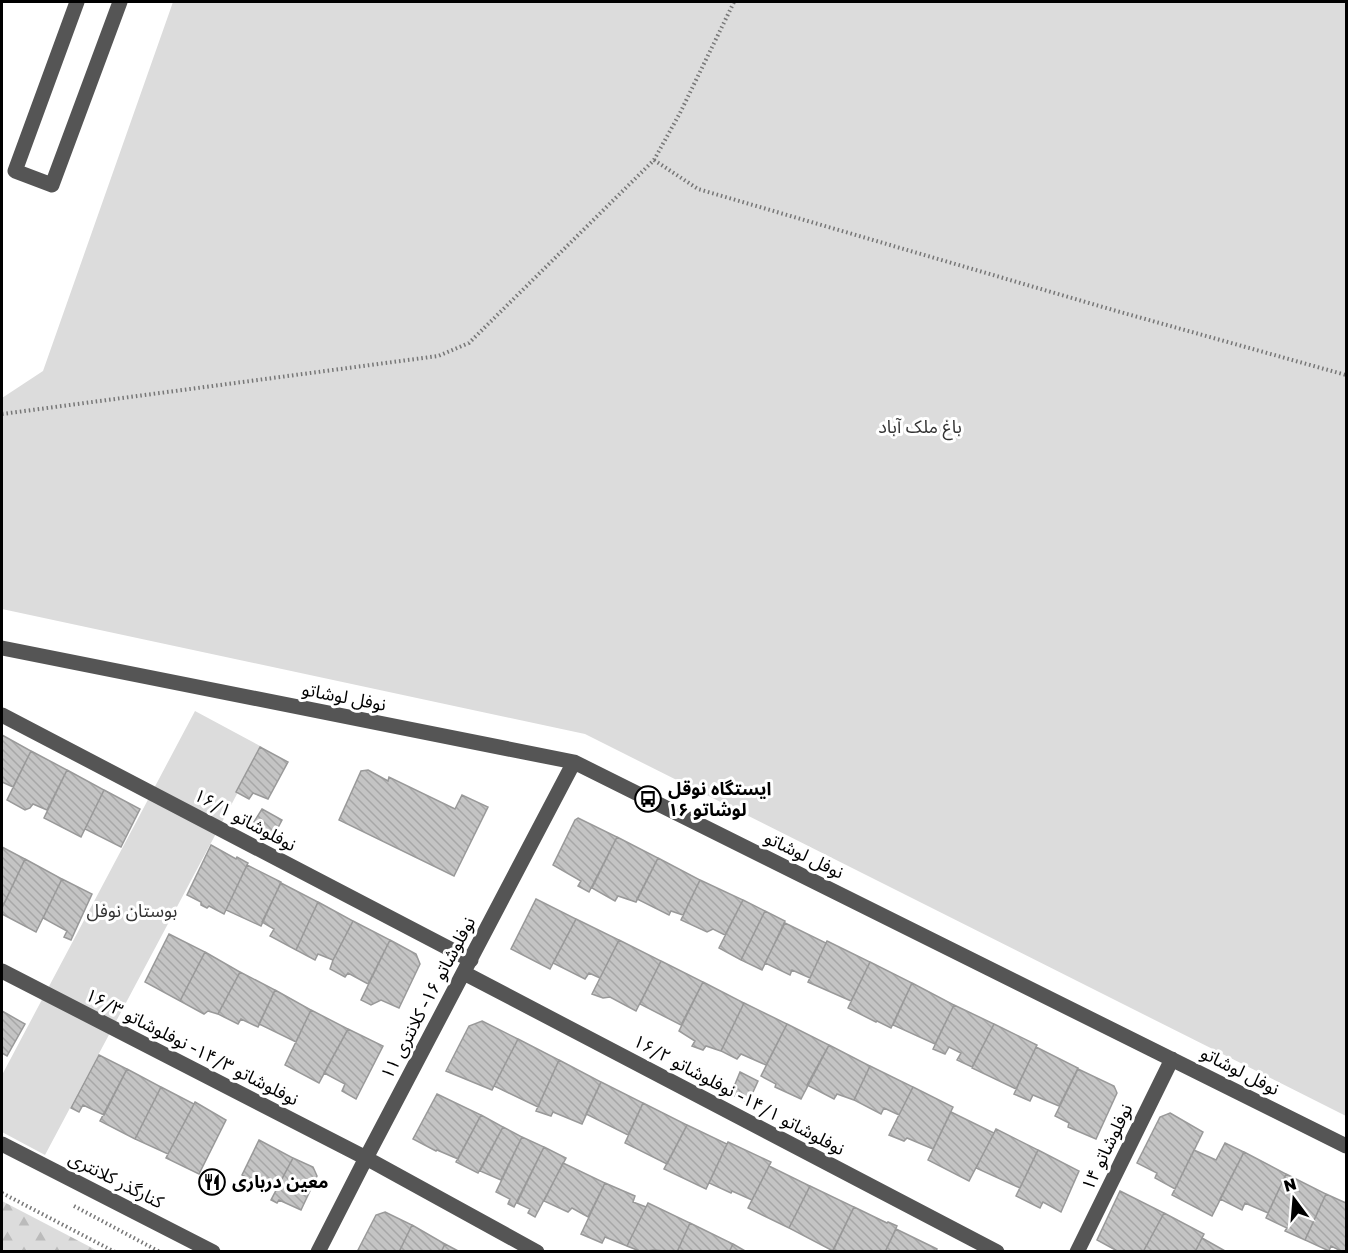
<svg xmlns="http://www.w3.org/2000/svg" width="1348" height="1253" font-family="'Golos Text','Noto Sans Arabic',sans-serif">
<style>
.forest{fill:url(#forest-firs)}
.green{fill:#dcdcdc}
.building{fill:url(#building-back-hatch);stroke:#999;stroke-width:1.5}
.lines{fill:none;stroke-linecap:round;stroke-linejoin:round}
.path{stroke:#777;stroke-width:4;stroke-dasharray:1.5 3;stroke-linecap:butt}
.minor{stroke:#555;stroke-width:15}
.labels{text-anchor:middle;stroke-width:6;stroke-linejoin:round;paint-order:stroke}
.park-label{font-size:18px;fill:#333;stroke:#fff}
.street-label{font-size:18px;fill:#000;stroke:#fff}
.poi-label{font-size:18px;font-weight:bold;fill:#000;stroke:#fff;text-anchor:start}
</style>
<defs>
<pattern id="forest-firs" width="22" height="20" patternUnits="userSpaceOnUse" patternTransform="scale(1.5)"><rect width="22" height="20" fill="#dcdcdc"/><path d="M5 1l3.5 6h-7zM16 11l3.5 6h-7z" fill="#bbb"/></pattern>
<pattern id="building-back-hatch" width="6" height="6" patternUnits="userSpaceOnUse" patternTransform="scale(1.5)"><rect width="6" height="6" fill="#c4c4c4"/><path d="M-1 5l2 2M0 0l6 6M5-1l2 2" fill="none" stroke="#a7a7a7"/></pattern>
</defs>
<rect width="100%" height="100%" fill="#fff"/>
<path class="forest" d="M2 1201 98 1251H2Z"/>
<path class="green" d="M173 2H1346V1116L585 734 2 609V398L43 371Z
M195 711 262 747 45 1155 2 1132V1075Z"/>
<path class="building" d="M2 735 31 751 13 787 2 782Z
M260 747 288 762 268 799 253 793 249 799 236 792Z
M31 751 67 770 47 810 33 804 30 808 25 810 7 800Z
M67 770 104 790 81 837 44 818Z
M368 770 388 781 389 777 455 809 462 795 488 807 454 876 339 820 361 771Z
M104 790 140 809 121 847 85 829Z
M262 809 282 820 273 837 252 825Z
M578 818 617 837 589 892 578 886 581 881 553 865 575 820Z
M617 837 658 858 636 902 618 896 615 901 592 888Z
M211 845 236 859 237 857 248 863 224 914 209 906 207 908 201 905V902L187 895Z
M2 847 25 859 4 904 2 903Z
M658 858 700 880 683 915 671 911 669 915 637 899Z
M25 859 62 879 36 932 2 914V908Z
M247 865 281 882 261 926 226 910Z
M62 879 92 894 71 940 64 937 67 931 43 918Z
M700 880 743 900 725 935 713 929 707 932 681 920Z
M281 883 318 902 296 950 270 936 274 929 262 922Z
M536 899 576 919 550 969 511 949Z
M743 900 765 911 741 960 719 948Z
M318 902 353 921 333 960 318 954 315 960 296 950Z
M765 911 785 921 762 970 741 960Z
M576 919 619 940 600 978 589 973 585 979 553 963Z
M353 921 390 940 368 984 348 973 345 977 330 969 333 960Z
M785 923 826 943 810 978 792 970 790 975 765 963Z
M169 934 205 952 180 1001 145 982Z
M390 940 416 954 420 964 399 1008 381 1000 371 1005 361 1000Z
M619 940 661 961 636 1011 610 997 603 998 592 994Z
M827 941 870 962 851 1001 808 982Z
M205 952 240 972 218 1014 208 1011 204 1014 180 1001Z
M661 961 703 982 681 1025 640 1004Z
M870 962 912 983 891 1028 877 1021 876 1022 848 1008Z
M240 972 275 990 258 1027 241 1019 238 1024 218 1014Z
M703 982 744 1003 721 1051 706 1046 703 1050 692 1046 695 1041 679 1031Z
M912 983 954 1005 935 1044 893 1025Z
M275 990 311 1010 296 1042 259 1024Z
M744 1003 787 1024 766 1065 741 1054 737 1059 721 1051Z
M954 1005 994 1024 972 1067 957 1060 961 1053 949 1047 945 1054 933 1049Z
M311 1010 348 1029 319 1083 285 1065Z
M2 1011 25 1024 7 1056 2 1053Z
M482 1021 518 1039 492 1090 446 1071 469 1026Z
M787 1024 829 1045 801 1099 775 1087 776 1084 761 1076Z
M994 1024 1037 1045 1016 1089 972 1068Z
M348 1029 383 1046 356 1099 342 1091 345 1084 324 1073Z
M518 1039 559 1060 538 1107 494 1086Z
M829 1045 870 1066 854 1100 837 1094 834 1099 807 1085Z
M1036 1047 1078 1068 1059 1106 1033 1095 1030 1101 1014 1094Z
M99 1055 127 1069 104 1115 83 1105 79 1112 71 1108Z
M559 1060 601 1082 582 1124 553 1112 551 1116 536 1111Z
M870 1066 913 1087 899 1115 884 1108 881 1114 854 1100Z
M127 1069 161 1087 135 1139 100 1121Z
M1078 1069 1114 1086 1117 1093 1096 1139 1068 1127 1069 1123 1055 1116Z
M740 1072 758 1081 748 1103 731 1094Z
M601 1082 643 1103 628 1135 586 1114Z
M161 1087 194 1104 168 1154 135 1139Z
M913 1087 953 1107 933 1149 907 1138 904 1141 889 1135Z
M437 1094 481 1115 458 1159 437 1150 436 1151 413 1139Z
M195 1102 226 1120 199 1174 166 1158Z
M643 1103 687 1125 667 1164 625 1143Z
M951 1112 994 1133 969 1181 928 1160Z
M1170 1113 1203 1132 1175 1189 1155 1178 1157 1173 1137 1163 1160 1117Z
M481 1115 503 1127 478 1173 456 1162Z
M687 1125 727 1144 706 1189 664 1169Z
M503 1127 522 1137 501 1180 480 1171Z
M996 1129 1038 1150 1020 1188 976 1168Z
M522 1137 544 1147 514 1207 508 1204 510 1199 496 1192Z
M259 1140 293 1158 277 1188 262 1180 259 1185 242 1175Z
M728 1142 771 1162 752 1200 732 1191 731 1193 709 1183Z
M1225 1143 1244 1152 1212 1216 1172 1195 1194 1150 1216 1160Z
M544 1147 566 1158 535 1217 528 1213 530 1209 517 1203Z
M1038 1150 1079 1171 1061 1212 1043 1202 1040 1208 1016 1196Z
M1244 1152 1286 1174 1268 1213 1245 1203 1242 1210 1220 1199Z
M293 1158 313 1167 317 1176 301 1210 279 1200 277 1203 271 1200Z
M563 1163 605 1183 588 1217 572 1208 568 1212 544 1201Z
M769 1166 810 1186 789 1228 748 1208Z
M1286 1174 1326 1194 1305 1240 1285 1231 1287 1228 1266 1218Z
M605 1183 635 1196 633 1202 646 1207 627 1246 605 1237 602 1243 581 1234Z
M810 1186 854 1207 833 1251 789 1228Z
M1120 1191 1164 1213 1143 1252H1127L1124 1250 1123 1252H1119L1097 1240Z
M1326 1194 1346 1203V1252H1343L1331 1246 1329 1251 1305 1240Z
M648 1203 690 1223 677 1252 653 1250 642 1252 627 1246Z
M854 1207 887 1223 888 1222 897 1226 885 1252H832Z
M385 1212 412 1225 399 1252H357L376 1215Z
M1164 1213 1204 1234 1195 1252H1143Z
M690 1223 733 1244 729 1252H677Z
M412 1225 445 1244 441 1252H399Z
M896 1229 937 1249 936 1252H885Z
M1202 1238 1227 1252H1195Z
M445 1244 460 1252H441Z
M733 1244 747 1252H729Z"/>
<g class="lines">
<path class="path" d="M654 160 698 189 1113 310 1346 375
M2 414 438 356 469 343 654 160 680 113 734 2
M2 1193 115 1252
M74 1206 160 1252"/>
<path class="minor" d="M77 2 15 171 52 185 120 2
M2 648 574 762 1346 1146
M2 715 471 960
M2 971 366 1158 537 1252
M464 973 997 1252
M2 1144 213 1252
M318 1252 366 1158 574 762
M1077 1252 1172 1059"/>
</g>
<defs>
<g id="bus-ring" transform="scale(1.35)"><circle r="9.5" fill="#fff" stroke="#000" stroke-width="1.5"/><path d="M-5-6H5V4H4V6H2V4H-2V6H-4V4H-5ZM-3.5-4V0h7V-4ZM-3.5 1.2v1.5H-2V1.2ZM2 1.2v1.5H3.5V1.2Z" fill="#000"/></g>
<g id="restaurant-ring" transform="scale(1.35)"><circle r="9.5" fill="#fff" stroke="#000" stroke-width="1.5"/><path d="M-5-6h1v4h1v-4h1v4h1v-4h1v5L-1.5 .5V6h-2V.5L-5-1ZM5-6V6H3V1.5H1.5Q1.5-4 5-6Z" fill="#000"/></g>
</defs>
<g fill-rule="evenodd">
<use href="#bus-ring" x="648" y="799"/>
<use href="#restaurant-ring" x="212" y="1182"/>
</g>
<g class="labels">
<g class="park-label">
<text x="920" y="433">باغ ملک آباد</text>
<text x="132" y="917">بوستان نوفل</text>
</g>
<g class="street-label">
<text transform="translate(344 697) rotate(11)" y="6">نوفل لوشاتو</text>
<text transform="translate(245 820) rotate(28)" y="6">نوفلوشاتو ۱۶/۱</text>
<text transform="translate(804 855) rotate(26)" y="6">نوفل لوشاتو</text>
<text transform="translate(428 998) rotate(-62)" y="6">نوفلوشاتو ۱۶- کلانتری ۱۱</text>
<text transform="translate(192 1047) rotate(27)" y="6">نوفلوشاتو ۱۴/۳- نوفلوشاتو ۱۶/۳</text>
<text transform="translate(1240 1071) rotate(27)" y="6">نوفل لوشاتو</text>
<text transform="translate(739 1095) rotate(28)" y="6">نوفلوشاتو ۱۴/۱- نوفلوشاتو ۱۶/۲</text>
<text transform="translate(1107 1147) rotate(-64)" y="6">نوفلوشاتو ۱۴</text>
<text transform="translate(116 1180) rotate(27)" y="6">کنارگذر کلانتری</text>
</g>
<g class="poi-label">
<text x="668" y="795">ایستگاه نوقل<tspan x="668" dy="21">لوشاتو ۱۶</tspan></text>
<text x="232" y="1188">معین درباری</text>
</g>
</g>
<rect width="1348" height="1253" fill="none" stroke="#000000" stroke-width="6"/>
<g transform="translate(1294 1199) rotate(344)" stroke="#ffffff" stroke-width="4.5" paint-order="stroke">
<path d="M0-4.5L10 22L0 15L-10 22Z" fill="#000000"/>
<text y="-9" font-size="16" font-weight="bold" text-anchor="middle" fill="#000000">N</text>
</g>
</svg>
